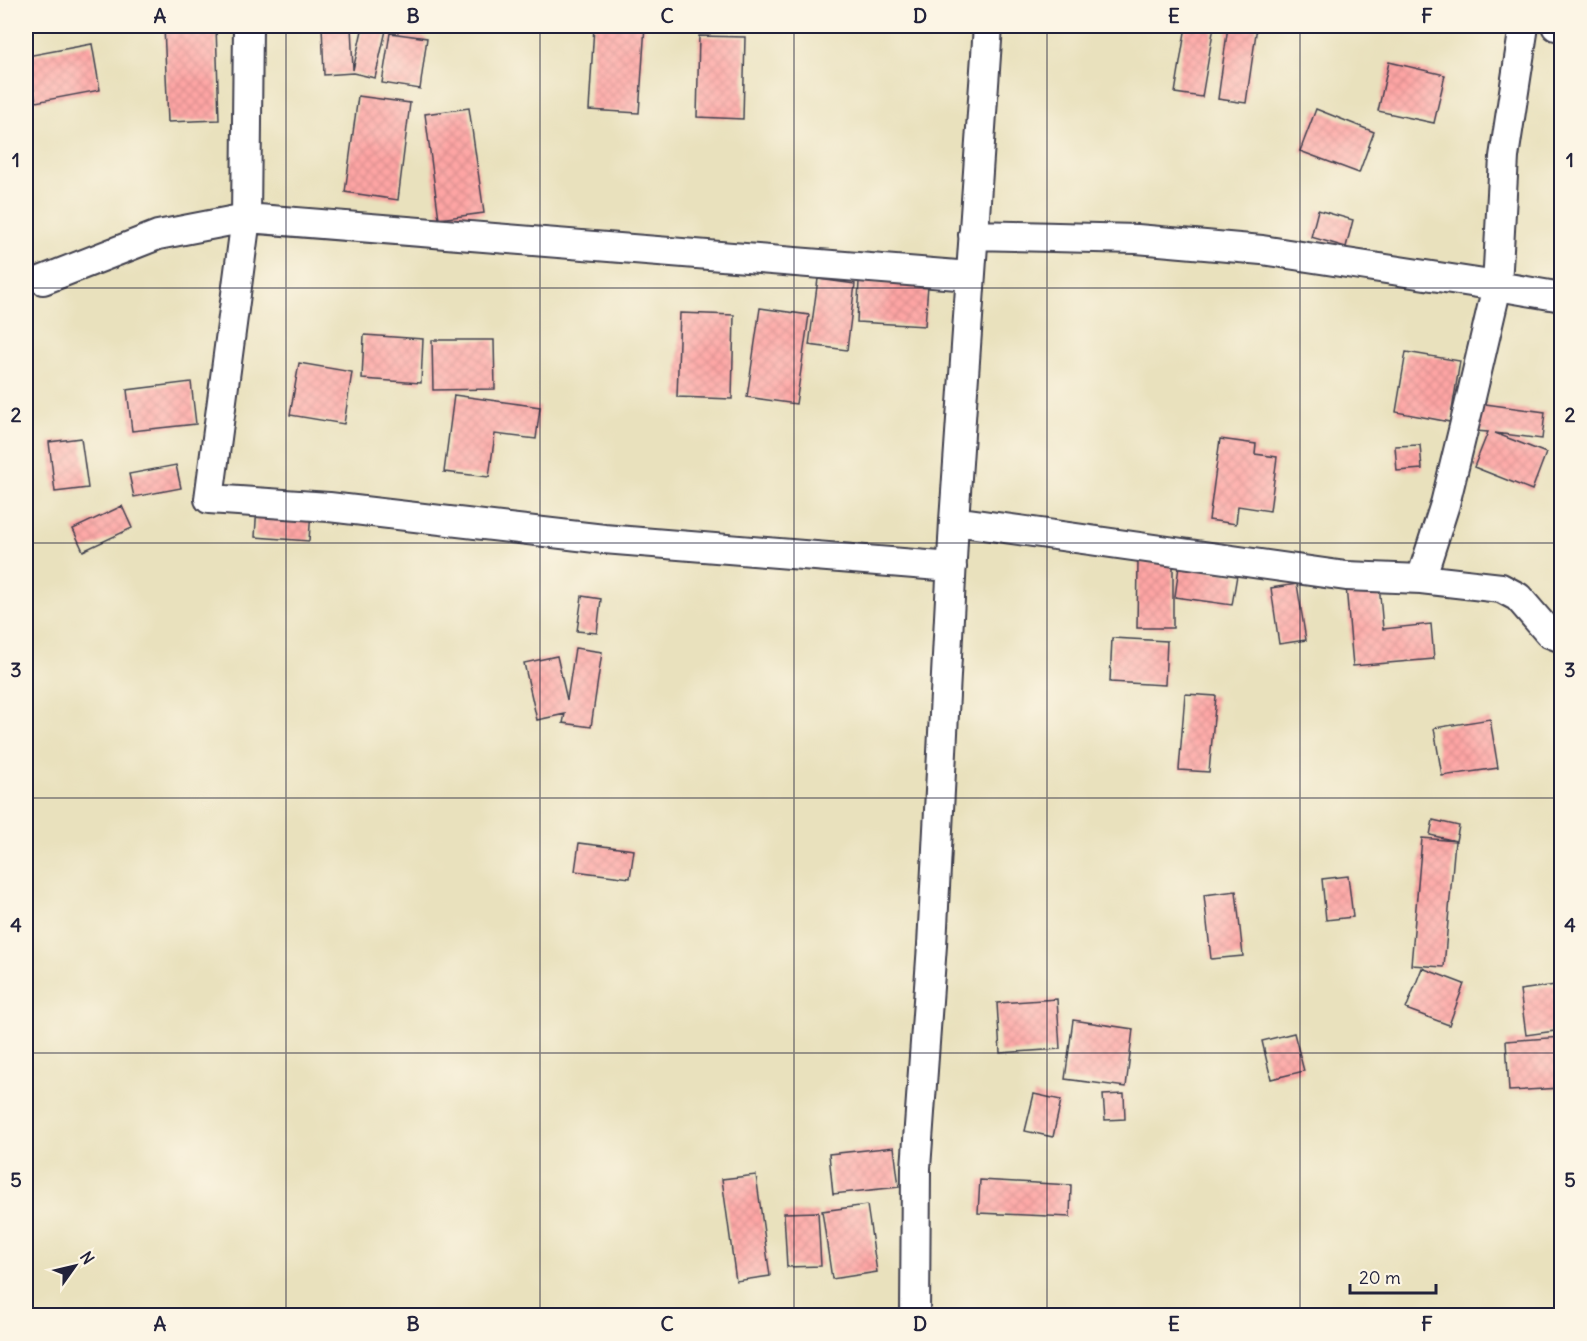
<svg xmlns="http://www.w3.org/2000/svg" width="1587" height="1341" font-family="Delius,sans-serif">
<style>
.building{fill:url(#building-cross-hatch)}
.lines{fill:none;stroke-linecap:round;stroke-linejoin:round}
.minor-casing{stroke:#403f4e;stroke-width:32}
.minor{stroke:#fff;stroke-width:28}
.grid{fill:none;stroke:#22223b;stroke-width:1.5;stroke-opacity:0.55}
.neatline{fill:none;stroke:#22223b;stroke-width:2}
.grid-label{font-size:20px;text-anchor:middle;font-weight:bold;fill:#22223b}
</style>
<defs>
<pattern id="building-cross-hatch" width="8" height="8" patternUnits="userSpaceOnUse" patternTransform="scale(1.5)"><rect width="8" height="8" fill="#fea5a4"/><path d="M0 0l8 8M0 8l8-8" fill="none" stroke="#d98e8e"/></pattern>
</defs>
<rect width="100%" height="100%" fill="#fcf5e5"/>
<filter id="ink" filterUnits="userSpaceOnUse"><feTurbulence type="fractalNoise" baseFrequency=".0167" numOctaves="2"/><feDisplacementMap in="SourceGraphic" scale="12" xChannelSelector="R" yChannelSelector="G"/><feConvolveMatrix kernelMatrix="1 2 1 2 8 2 1 2 1" color-interpolation-filters="sRGB"/></filter>
<filter id="wash" filterUnits="userSpaceOnUse"><feTurbulence type="fractalNoise" baseFrequency=".008" numOctaves="4" result="noise"/><feDisplacementMap in="SourceGraphic" scale="24" xChannelSelector="R" yChannelSelector="G"/><feGaussianBlur stdDeviation="1.35" result="paint"/><feColorMatrix in="noise" values="0 0 0 0 0 0 0 0 0 0 0 0 0 0 0 0 0 1.4 0 .05"/><feComposite in="paint" operator="in"/></filter>
<g filter="url(#wash)">
<rect width="100%" height="100%" fill="#e9e1bd"/>
<g id="blocks">
<path class="building" d="M164 26H216L219 120 168 122Z
M322 26H351L353 70 363 26H387L375 78 353 73 324 75Z
M594 26H645L639 113 589 110Z
M1186 26H1214L1202 97 1175 93Z
M1228 26H1257L1246 103 1218 99Z
M390 33 427 38 420 89 382 83Z
M699 36 745 37 743 119 697 117Z
M92 44 100 90 36 102 27 56Z
M1389 62 1445 75 1434 123 1378 111Z
M358 96 410 103 398 200 345 192Z
M469 108 484 213 439 219 425 114Z
M1316 109 1374 132 1359 173 1300 151Z
M1318 210 1353 220 1346 247 1311 237Z
M818 279 855 284 847 350 809 345Z
M859 281 928 285 925 326 857 322Z
M760 308 809 315 796 404 747 397Z
M680 313 734 315 732 399 677 397Z
M364 335 423 339 421 383 362 379Z
M432 340H494L495 389 433 390Z
M1406 352 1460 361 1450 422 1396 412Z
M299 363 352 372 344 424 290 415Z
M191 382 196 424 132 431 127 390Z
M454 395 540 407 536 439 495 434 489 477 444 472Z
M1478 403 1545 412 1542 439 1495 433 1546 453 1532 490 1474 467 1488 432 1475 431Z
M81 438 88 488 55 492 49 442Z
M1220 439 1256 444 1255 454 1277 457 1270 511 1238 506 1236 524 1209 520Z
M1420 445 1422 469 1397 471 1395 446Z
M176 465 181 488 134 497 129 474Z
M257 505 311 509 309 541 255 537Z
M122 506 132 528 83 551 73 529Z
M1138 562 1173 563V628H1137Z
M1179 566 1237 575 1232 605 1175 597Z
M1297 584 1306 640 1279 644 1271 588Z
M1379 584 1383 629 1431 624 1434 659 1353 666 1346 586Z
M582 596 601 599 597 633 577 631Z
M1112 638 1167 641 1165 685 1110 682Z
M575 648 602 652 591 727 563 723 565 714 537 720 524 663 557 656 567 700Z
M1185 694 1216 696 1209 772 1179 770Z
M1490 719 1498 768 1442 776 1434 728Z
M1433 820 1459 826 1456 841 1430 835Z
M1422 838 1455 841 1444 967 1411 965Z
M579 843 634 850 630 878 575 871Z
M1348 876 1353 917 1326 920 1322 879Z
M1236 891 1243 956 1211 959 1204 895Z
M1422 968 1464 984 1449 1025 1406 1009Z
M1562 984V1030L1526 1035 1520 990Z
M1057 999 1060 1049 1000 1053 997 1003Z
M1073 1020 1133 1029 1126 1087 1065 1079Z
M1294 1033 1304 1071 1271 1079 1262 1041Z
M1562 1037V1088L1509 1091 1506 1041Z
M1034 1094 1061 1100 1053 1137 1025 1131Z
M1124 1094 1125 1119 1105 1120 1103 1095Z
M894 1147 899 1187 833 1194 829 1154Z
M756 1175 770 1276 736 1281 722 1179Z
M980 1180 1071 1185 1070 1217 978 1213Z
M867 1205 877 1272 832 1279 822 1211Z
M818 1212 821 1266 787 1267 784 1213Z"/>
</g>
</g>
<g filter="url(#ink)">
<use href="#blocks" fill-opacity="0" stroke="#403f4e" stroke-width="1.5"/>
<g class="lines">
<g class="minor-casing">
<path id="minor" d="M248 26 246 218 209 499 329 507 604 539 952 567
M1556 26 1562 27
M973 235 1137 239 1262 250 1497 286 1562 297
M43 280 158 235 246 218 970 276
M954 521 1346 576 1421 579 1501 588 1518 597 1549 633 1562 638
M1421 579 1445 504 1469 406 1497 286 1504 157 1524 26
M915 1316 916 1168 932 945 954 521 988 26"/>
</g>
<use href="#minor" class="minor"/>
</g>
</g>
<path class="grid" d="M286 26V1316M540 26V1316M794 26V1316M1047 26V1316M1300 26V1316M26 288H1562M26 543H1562M26 798H1562M26 1053H1562"/>
<rect width="1587" height="1341" fill="none" stroke="#fcf5e5" stroke-width="66"/>
<g transform="translate(75 1266) rotate(56)" stroke="#fcf5e5" stroke-width="4.5" paint-order="stroke">
<path d="M0-4.5L10 22L0 15L-10 22Z" fill="#22223b"/>
<text y="-9" font-size="16" font-weight="bold" text-anchor="middle" fill="#22223b">N</text>
</g>
<path d="M1350 1284v9h86v-9" fill="none" stroke="#22223b" stroke-width="3"/>
<text x="1359" y="1284" font-size="18" fill="#22223b" stroke="#fcf5e5" stroke-width="4.5" paint-order="stroke">20 m</text>
<rect x="33" y="33" width="1521" height="1275" class="neatline"/>
<g class="grid-label">
<text x="160" y="23">A</text>
<text x="413" y="23">B</text>
<text x="667" y="23">C</text>
<text x="920" y="23">D</text>
<text x="1174" y="23">E</text>
<text x="1427" y="23">F</text>
<text x="16" y="167">1</text>
<text x="1570" y="167">1</text>
<text x="16" y="422">2</text>
<text x="1570" y="422">2</text>
<text x="16" y="677">3</text>
<text x="1570" y="677">3</text>
<text x="16" y="932">4</text>
<text x="1570" y="932">4</text>
<text x="16" y="1187">5</text>
<text x="1570" y="1187">5</text>
<text x="160" y="1331">A</text>
<text x="413" y="1331">B</text>
<text x="667" y="1331">C</text>
<text x="920" y="1331">D</text>
<text x="1174" y="1331">E</text>
<text x="1427" y="1331">F</text>
</g>
</svg>
